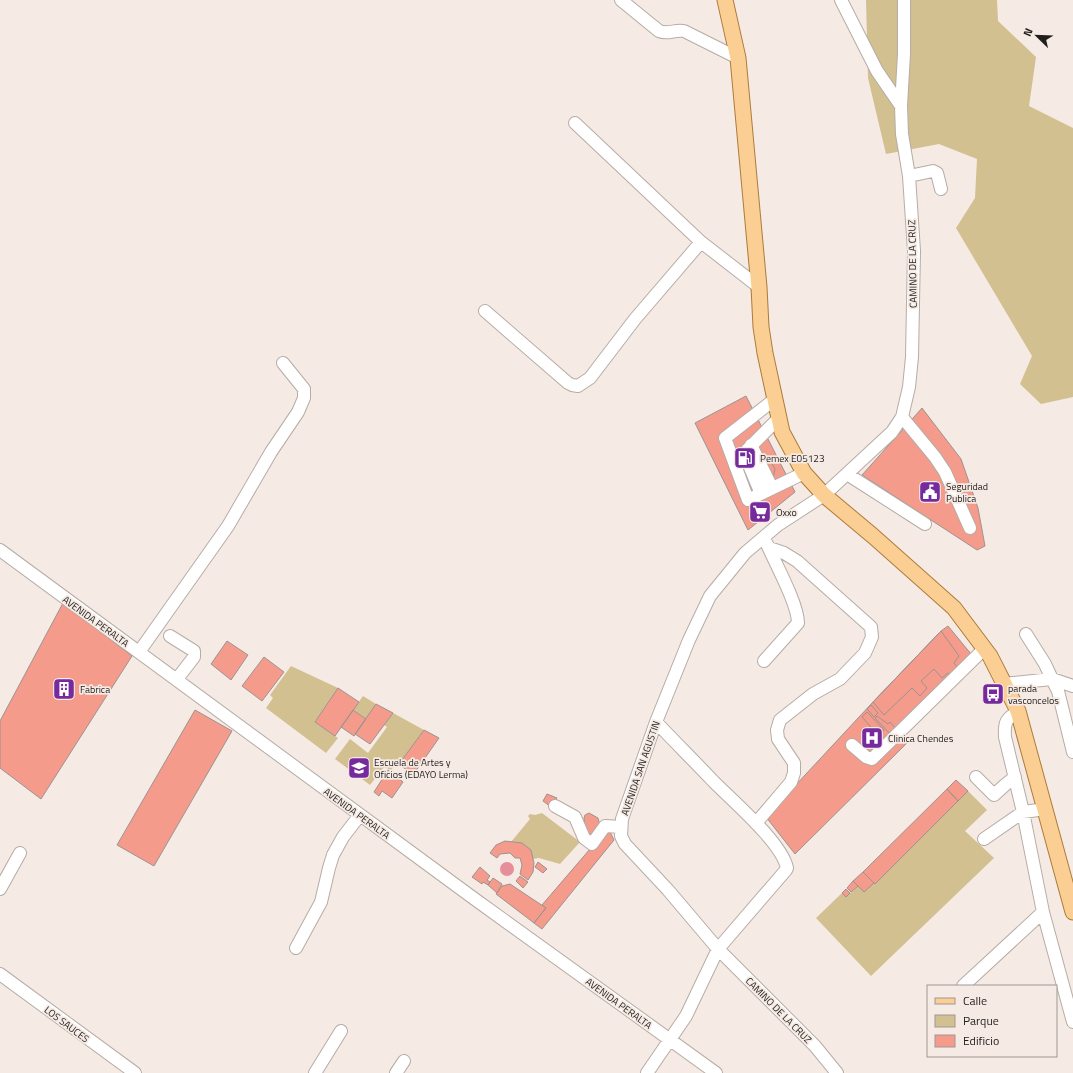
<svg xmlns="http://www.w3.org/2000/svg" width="1073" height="1073" font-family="'Titillium Web',sans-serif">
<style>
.green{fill:#d2c090}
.water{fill:#e78e9b}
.building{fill:#f49b8c;stroke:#9e9290}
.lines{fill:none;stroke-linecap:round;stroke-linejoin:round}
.minor-casing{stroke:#b6aca6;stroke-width:14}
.major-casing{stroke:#ad7b3a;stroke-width:17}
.minor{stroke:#fff;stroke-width:12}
.major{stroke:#fbce93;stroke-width:15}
.labels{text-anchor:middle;stroke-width:3.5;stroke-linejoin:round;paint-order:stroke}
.street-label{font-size:10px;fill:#211d1b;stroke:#f5eae4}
.poi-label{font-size:10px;fill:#211d1b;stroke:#f5eae4;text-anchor:start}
</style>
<rect width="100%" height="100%" fill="#f5eae4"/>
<path class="green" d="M866 0H997L998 21 1036 57 1029 106 1073 128V397L1041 404 1020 384 1032 356 956 228 975 198 977 159 939 144 886 154 868 78Z
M291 666 338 688 315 722 338 738 326 753 266 708 273 698 270 695Z
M363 696 376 704 366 719 353 710Z
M393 713 424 730 399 764 397 763 391 770 384 767 370 785 335 759 350 739 368 753 387 727 384 725Z
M968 791 987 810 965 831 994 858 871 976 816 918 842 893 846 897 858 886Z
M542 813 580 842 560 864 539 858 533 859C529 845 525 843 511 842L530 819 528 816 530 814 535 815Z"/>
<path class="water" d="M500 869a7 7 0 1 1 14 0a7 7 0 1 1-14 0Z"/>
<path class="building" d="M746 396 795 492 748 530 695 423Z
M922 408 961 459 978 508 985 546 977 550 862 475Z
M762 457 770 460 775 469 773 478 750 488 740 467Z
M63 603 132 656 41 799 0 768V721Z
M948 626 976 660 901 734 908 742 795 854 766 817 873 702 941 631Z
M941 631 959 656 954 663 960 670 953 677 948 673 942 678 934 669 921 681 927 688 920 696 912 688 884 715 873 702Z
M227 641 248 655 231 680 211 664Z
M264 657 284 672 262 701 242 686Z
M338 688 359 702 335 736 315 722Z
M376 704 393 713 370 744 355 734Z
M871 705 878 713 874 717 867 709Z
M195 710 232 731 154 866 117 845Z
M353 710 366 719 354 736 341 727Z
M867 712 884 730 879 736 862 717Z
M877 716 888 724 890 722 896 729 890 734 875 718Z
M424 730 439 738 413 775 399 764Z
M388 770 403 782 392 798 382 791 379 796 374 792Z
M956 780 968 791 958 801 947 789Z
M947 789 958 801 875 884 863 872Z
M547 794 557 798 551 807 543 801Z
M589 813 598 818 599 822 603 825 592 839 586 833 584 818 585 815Z
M608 828 614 840 542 929 534 923 546 908 542 905Z
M505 841 522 843 531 850 534 863 533 872 528 880 520 874 522 865 520 858H515L510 853 500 854 497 858 490 853 496 845Z
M538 862 547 869 543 873 535 867Z
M480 867 490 876 487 880 490 882 488 885 483 882 482 884 472 877Z
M863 872 874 883 864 892 853 881Z
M520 876 528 882 523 888 516 881Z
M493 878 502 884 497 893 488 885Z
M853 881 858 886 851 892 847 888Z
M510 884 546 908 534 923 496 894 502 886Z
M846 889 850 893 846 897 842 893Z"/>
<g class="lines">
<g class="minor-casing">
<path id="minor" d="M621 0 659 31C668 35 675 29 684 31L738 58
M841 0 877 71 901 106
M575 123 701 242 759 287
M909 176 933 171 937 173 941 189
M485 311 568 383 572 385 578 386 590 378 635 319 701 242
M775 399 725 438 748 500 804 473
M902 417 935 457 945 472 970 528
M751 445 772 488
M847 474 925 524
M761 494 744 453 779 418
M0 550 476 900 716 1073
M1026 634 1045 664 1052 679 1073 686
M170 636 194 651V657L177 679
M139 652 228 526 271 452 298 412 304 398V389L283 363
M764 661 798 623C798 604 775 563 767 544
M1003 684 1052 679 1058 691 1073 752
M1018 711C1006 719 1004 722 1005 737L1023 812 1043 912 1073 1022
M656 722C675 742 695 762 714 782 733 801 782 843 787 868L786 870 718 949 815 1046 837 1073
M852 745 866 757 872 759 985 648
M976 777 994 795 1005 785 1015 777
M555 806 575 817 584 838 592 844 605 826 621 827
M756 823 791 782 794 773V763L778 739 777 730 780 720 813 694 840 679 865 653 872 637 871 627 797 561 784 553 769 548
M984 839 1023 812 1046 809
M0 889 20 853
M296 948 321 902 329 868 333 855 343 837 360 815
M0 974 135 1073
M963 986 1043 912
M315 1073 341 1031
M396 1073 404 1061
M647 1073 686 1016 718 949 668 890 625 844 621 836 622 819 656 722 689 640 710 596 745 553 778 525 824 495 892 432 902 417 909 387 912 357 914 251 909 176 902 134 901 106 904 54V0"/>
</g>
<g class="major-casing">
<path id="major" d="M725 0 738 58 759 287 761 327 765 353 782 432 804 473 824 495 873 536 954 608 990 656 1018 711 1073 912"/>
</g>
<use href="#minor" class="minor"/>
<use href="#major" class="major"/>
</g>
<defs>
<g id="fuel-square" transform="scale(1.15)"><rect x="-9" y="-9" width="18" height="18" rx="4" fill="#752a9d" stroke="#f5eae4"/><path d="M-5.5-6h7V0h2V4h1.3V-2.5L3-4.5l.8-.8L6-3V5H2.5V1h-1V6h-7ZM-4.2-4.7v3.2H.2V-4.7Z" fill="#fff"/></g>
<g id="civic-square" transform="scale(1.15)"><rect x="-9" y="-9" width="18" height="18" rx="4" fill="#752a9d" stroke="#f5eae4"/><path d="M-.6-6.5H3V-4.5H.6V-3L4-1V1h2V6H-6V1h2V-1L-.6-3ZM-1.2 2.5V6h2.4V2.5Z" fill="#fff"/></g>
<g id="supermarket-square" transform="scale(1.15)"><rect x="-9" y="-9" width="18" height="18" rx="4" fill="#752a9d" stroke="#f5eae4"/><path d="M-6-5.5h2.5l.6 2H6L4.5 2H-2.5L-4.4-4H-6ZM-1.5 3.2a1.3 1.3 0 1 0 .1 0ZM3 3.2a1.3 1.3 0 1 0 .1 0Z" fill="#fff"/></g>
<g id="building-square" transform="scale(1.15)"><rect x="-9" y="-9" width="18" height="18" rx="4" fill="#752a9d" stroke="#f5eae4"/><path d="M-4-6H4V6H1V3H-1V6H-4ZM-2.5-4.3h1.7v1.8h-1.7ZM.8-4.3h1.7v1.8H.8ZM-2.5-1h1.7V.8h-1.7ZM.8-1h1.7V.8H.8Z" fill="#fff"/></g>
<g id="bus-square" transform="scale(1.15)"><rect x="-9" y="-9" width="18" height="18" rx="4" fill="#752a9d" stroke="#f5eae4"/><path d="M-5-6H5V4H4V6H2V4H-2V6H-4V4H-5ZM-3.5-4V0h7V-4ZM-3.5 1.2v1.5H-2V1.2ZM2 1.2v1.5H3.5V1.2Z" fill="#fff"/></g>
<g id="hospital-square" transform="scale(1.15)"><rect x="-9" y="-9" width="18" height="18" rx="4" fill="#752a9d" stroke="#f5eae4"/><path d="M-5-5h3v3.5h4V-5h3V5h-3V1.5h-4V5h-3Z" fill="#fff"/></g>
<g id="school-square" transform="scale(1.15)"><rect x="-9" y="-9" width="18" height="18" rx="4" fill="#752a9d" stroke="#f5eae4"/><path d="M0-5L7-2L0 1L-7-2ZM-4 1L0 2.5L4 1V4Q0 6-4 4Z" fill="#fff"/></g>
</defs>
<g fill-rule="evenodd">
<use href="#fuel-square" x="745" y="458"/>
<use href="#civic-square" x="930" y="492"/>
<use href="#supermarket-square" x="760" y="512"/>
<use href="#building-square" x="64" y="689"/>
<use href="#bus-square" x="993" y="694"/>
<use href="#hospital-square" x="872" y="738"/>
<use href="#school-square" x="359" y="768"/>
</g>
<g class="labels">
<g class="street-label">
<text transform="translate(912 264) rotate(-91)" y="4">CAMINO DE LA CRUZ</text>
<text transform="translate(96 621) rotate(36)" y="4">AVENIDA PERALTA</text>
<text transform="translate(640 768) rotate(-71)" y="4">AVENIDA SAN AGUSTIN</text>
<text transform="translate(357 813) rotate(36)" y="4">AVENIDA PERALTA</text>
<text transform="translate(619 1003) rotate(36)" y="4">AVENIDA PERALTA</text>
<text transform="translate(779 1010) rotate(45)" y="4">CAMINO DE LA CRUZ</text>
<text transform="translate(67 1024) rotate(37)" y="4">LOS SAUCES</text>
</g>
<g class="poi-label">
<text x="760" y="462">Pemex E05123</text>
<text x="946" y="490">Seguridad<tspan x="946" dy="12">Publica</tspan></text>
<text x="776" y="516">Oxxo</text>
<text x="1008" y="692">parada<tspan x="1008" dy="12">vasconcelos</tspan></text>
<text x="80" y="693">Fabrica</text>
<text x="888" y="742">Clinica Chendes</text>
<text x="374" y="766">Escuela de Artes y<tspan x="374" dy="12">Oficios (EDAYO Lerma)</tspan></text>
</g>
</g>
<rect x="927" y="985" width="130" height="72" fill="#f5eae4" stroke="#a09894"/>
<rect x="935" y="998" width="20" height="6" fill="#fbce93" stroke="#a09894"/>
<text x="963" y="1005" font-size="12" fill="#211d1b">Calle</text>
<rect x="935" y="1015" width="20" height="12" fill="#d2c090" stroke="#a09894"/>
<text x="963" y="1025" font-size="12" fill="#211d1b">Parque</text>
<rect x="935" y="1035" width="20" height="12" fill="#f49b8c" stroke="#a09894"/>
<text x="963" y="1045" font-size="12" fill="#211d1b">Edificio</text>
<g transform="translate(1037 36) rotate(293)" stroke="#f5eae4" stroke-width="3" paint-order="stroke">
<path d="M0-3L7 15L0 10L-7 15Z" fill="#211d1b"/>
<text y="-6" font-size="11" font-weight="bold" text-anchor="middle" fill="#211d1b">N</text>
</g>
</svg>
